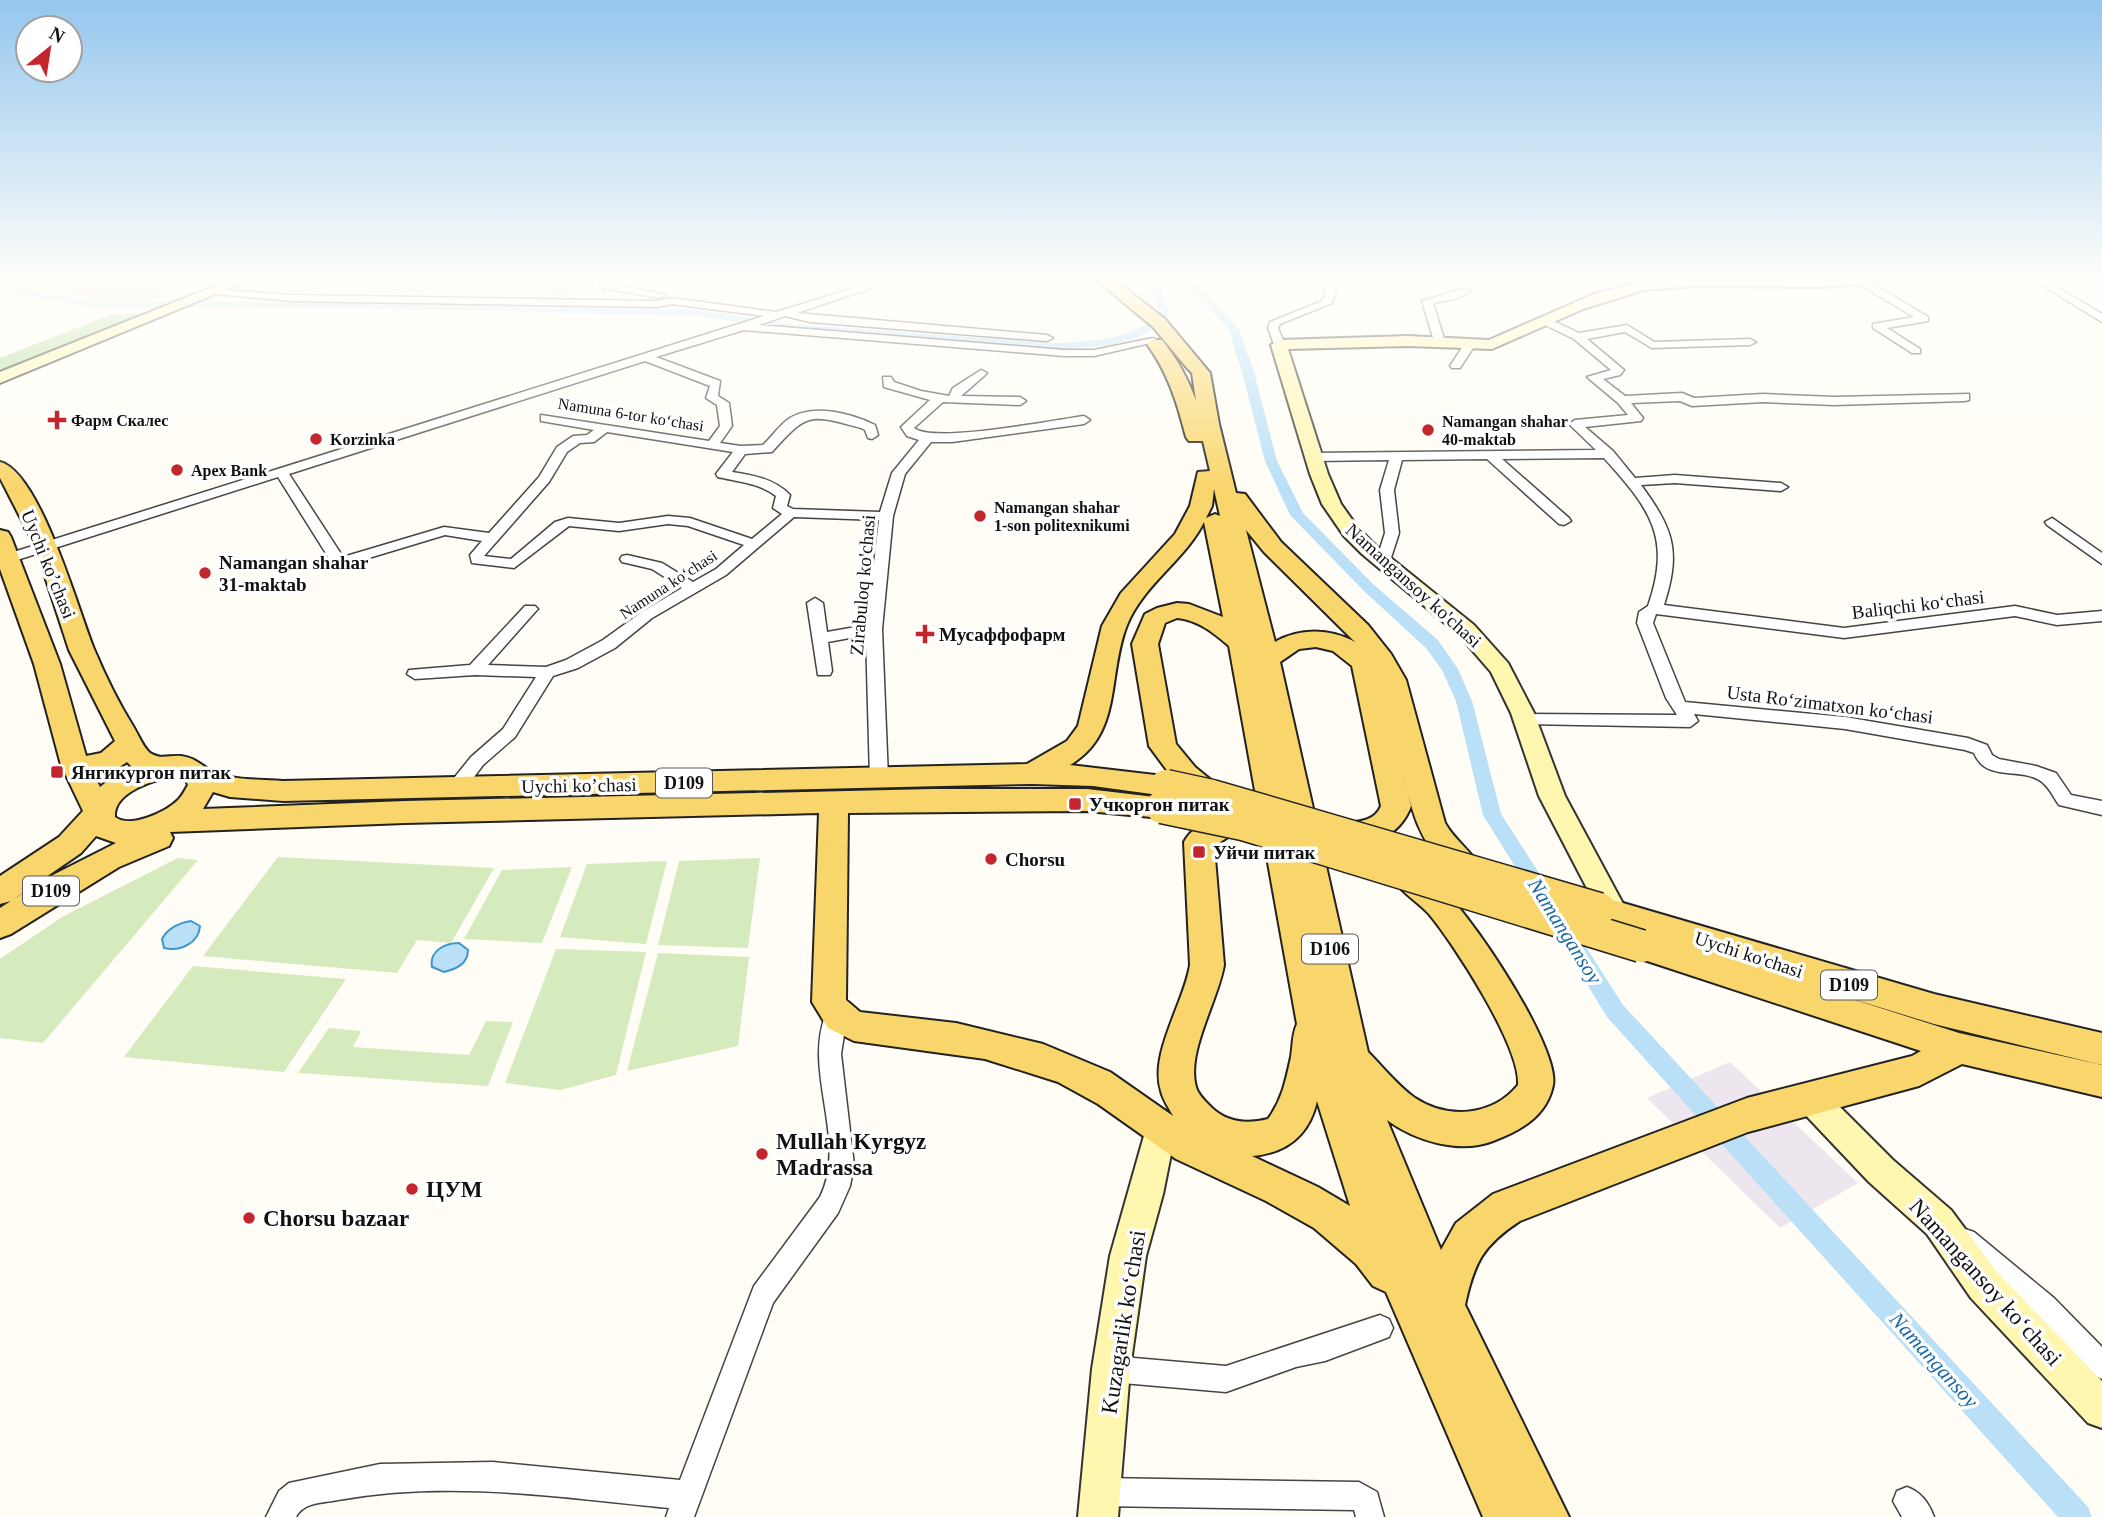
<svg xmlns="http://www.w3.org/2000/svg" width="2102" height="1517" font-family="Georgia,serif">
<style>
.industrial{fill:#eee6ef}
.green{fill:#d5ebbd}
.forest{fill:#b9dc9c}
.pitch{fill:#e6f2cf}
.water{fill:#b9e0f7;stroke:#3f96cf;stroke-width:2}
.lines{fill:none;stroke-linecap:round;stroke-linejoin:round}
.canal{fill:#b9e0f7;fill-rule:evenodd}
.street-casing{stroke:#444;stroke-width:3}
.secondary-casing{stroke:#333;stroke-width:4}
.primary-casing{stroke:#222;stroke-width:4}
.street{fill:#fff;fill-rule:evenodd}
.secondary{fill:#fff6b0;fill-rule:evenodd}
.primary{fill:#f9d66b;fill-rule:evenodd}
.primary-bridge-casing{stroke:#222;stroke-width:35;stroke-linecap:butt}
.primary-bridge{stroke:#f9d66b;stroke-width:32}
.poi-dot{fill:#c4262e;stroke:#fff;stroke-width:2.5}
.labels{text-anchor:middle;stroke-width:7;stroke-linejoin:round;paint-order:stroke}
.far-street-label{font-size:16px;fill:#111;stroke:#fff}
.far-poi-label{font-size:16px;font-weight:bold;fill:#111;stroke:#fff;text-anchor:start}
.shield{fill:#fff;stroke:#585858;stroke-width:2}
.shield-label{font-size:18px;font-weight:bold;fill:#111}
.poi-label{font-size:19px;font-weight:bold;fill:#111;stroke:#fff;text-anchor:start}
.street-label{font-size:19px;fill:#111;stroke:#fff}
.water-label{font-size:21px;font-style:italic;fill:#1768a6;stroke:#fff}
.near-poi-label{font-size:23px;font-weight:bold;fill:#111;stroke:#fff;text-anchor:start}
.near-street-label{font-size:23px;fill:#111;stroke:#fff}
</style>
<rect width="100%" height="100%" fill="#fffdf5"/>
<path class="industrial" d="M14 278H209L154 299 117 302 74 296Z
M1730 1062 1858 1183 1780 1228 1647 1098Z"/>
<path class="green" d="M278 857 494 868 451 943 417 940 397 973 203 956Z
M178 858 198 860 43 1043 0 1038V959L62 917Z
M760 858 748 948 658 945 679 861Z
M667 861 646 944 560 937 587 864Z
M572 867 542 943 464 939 502 870Z
M556 949 646 952 616 1075 560 1090 505 1083Z
M658 953 749 957 738 1046 627 1071Z
M193 966 346 979 284 1072 124 1057Z
M486 1021 513 1022 488 1086 298 1073 329 1028 361 1031 353 1047 469 1055Z"/>
<path class="forest" d="M112 314H142L0 373V358Z"/>
<path class="pitch" d="M302 278H599L565 296 474 291 470 295 397 291 391 293 271 291Z"/>
<path class="water" d="M191 921 200 926C199 943 180 952 164 948L162 939C168 928 178 923 191 921Z
M459 943 468 950C468 964 456 969 444 972L432 967C429 951 445 943 459 943Z"/>
<g class="lines">
<path class="canal" d="M1165 278H1184L1208 295 1238 327 1254 372 1277 461 1303 513 1374 585 1438 640 1458 669 1472 701 1501 814 1548 887 1551 892 1548 897 1541 900 1534 897 1483 815 1456 701 1442 670 1426 648 1364 591 1290 515 1265 461 1242 372 1228 328 1200 299 1174 280 1161 290 1170 314C1143 347 1095 347 1055 349L789 330 700 316 467 310 95 307 45 300 0 288V282L45 294 95 301 467 304 700 310 789 324 1055 343C1092 341 1132 341 1159 313L1150 289Z
M1559 914 1566 916 1623 1005 2088 1507 2092 1517H2058L1607 1017 1549 922 1552 916Z"/>
<g class="street-casing">
<path id="street" d="M609 278H621L613 284 665 295 660 298 603 288 600 284Z
M887 278H901L797 313 1047 335 1053 338 1047 341 810 322 785 316 759 325 1064 350H1094L1153 338 1159 341 1094 356H1064L744 330 656 357 720 381 718 396 729 403 732 426 720 443 741 446 763 445C772 437 780 424 790 418 814 403 853 414 875 425L878 435 872 439 868 438 865 430 861 428C809 414 808 412 772 452L745 454 732 472C752 475 775 479 790 495L787 506 793 509 880 512 892 473 919 440 907 436 901 427 930 400 884 387 883 377H891L894 382 921 391 949 396 953 388 981 370 987 373 985 375 961 396 1020 397 1026 401 1020 405 943 402 914 428C933 444 1054 420 1084 416L1090 420 1084 424 952 442H931L905 474 893 516 882 629 888 778 885 783H873L870 778 866 635 828 642 832 671 830 675H818L807 603 815 598 823 603 827 632 867 625 879 520 794 517 726 575 652 618 615 648 578 668 553 676 515 737 483 765 462 793H450L447 788 450 783 471 757 503 729 536 677 475 675 415 679 407 674 409 670 470 665 525 606H535L538 609 535 612 488 665 546 667 566 660 603 640 642 612 682 588 652 569 622 562 620 559 622 556 627 555 662 563 693 582 716 569 744 545 688 526 668 524 619 531 569 526 514 568 472 563 470 555 482 541 445 535 339 567 332 563 278 477 14 561 9 562 2 558 4 555 764 316 672 304 658 307 291 301 215 294 210 291 211 289 291 295 658 301 672 298 776 312ZM645 361 710 386 706 398 717 405 720 426 709 441 541 415V421L594 430 587 435 573 436 557 447 539 477 489 533 444 527 343 557 289 474ZM607 432 733 452 716 474 718 477C739 482 759 483 776 496L773 508 782 514 752 539 690 518 668 516 619 523 568 518 555 522 511 559 484 556 549 482 567 452 580 443 594 442Z
M1321 278H1331L1336 292 1332 303 1280 324 1278 328 1285 345 1275 347 1268 328 1270 322 1322 301 1326 292Z
M2030 278H2042L2102 314V322Z
M1857 279H1865L1928 317V321L1887 328 1920 349V353H1912L1873 328V324L1914 317 1857 283Z
M1462 289 1471 291 1455 299 1433 303 1445 342 1435 344 1422 301Z
M1539 318H1547L1579 333 1627 325 1654 342 1750 339 1756 342 1750 345 1652 348 1625 332 1587 339 1624 370 1620 375 1603 379 1625 396 1682 393 1694 398 1763 394 1834 397 1969 394V400L1965 401 1834 405 1763 402 1692 406 1680 401 1631 403 1643 418 1641 421 1585 427 1613 451 1635 478 1675 475 1781 483 1788 487 1781 491 1675 483 1641 485C1674 530 1681 551 1664 605L1844 628 2015 606 2057 615 2102 611V621L2057 625 2015 616 1844 638 1656 614 1653 623 1685 702 1845 717 1968 738 1987 745 1992 755 1999 759 2036 766 2056 773 2071 795 2102 801V815L2059 805C2054 798 2049 787 2042 782 2021 766 1986 783 1974 753L1965 750 1845 729 1694 714 1698 721 1690 727 1517 724 1515 720 1523 714 1677 715 1666 698 1637 623 1639 612 1648 606C1672 537 1650 509 1604 458L1502 459 1569 518 1571 521 1564 525 1559 524 1487 459 1402 460 1394 490 1399 533 1390 561 1383 565 1376 561 1385 533 1380 490 1389 460 1312 461 1306 457 1312 453 1596 450 1569 424 1575 420 1628 415 1618 403 1587 377 1611 370 1574 339 1539 322Z
M1465 343 1475 345 1460 368H1452L1450 366Z
M2052 518 2102 553V564L2047 525 2045 522Z
M836 1007 844 1009 847 1016 841 1054 854 1165 850 1186 838 1213 773 1303 694 1517H666L669 1508C559 1497 448 1480 338 1500 323 1503 304 1502 296 1517H266L279 1491 289 1483 380 1464 493 1462 680 1480 754 1286 820 1197C849 1138 800 1069 828 1009Z
M1965 1229 1974 1232 2054 1298 2102 1347V1379L2093 1375 2036 1316 1956 1250 1953 1241 1956 1232Z
M1380 1315 1389 1319 1393 1328 1389 1337 1325 1361 1296 1367 1226 1392 1111 1382 1102 1378 1098 1369 1102 1360 1111 1356 1226 1366Z
M1100 1478 1359 1482 1377 1492 1384 1517H1356L1354 1510 1100 1506 1090 1502 1086 1492 1090 1482Z
M1907 1487C1921 1492 1929 1503 1934 1517H1902L1893 1501 1897 1491Z"/>
</g>
<g class="secondary-casing">
<path id="secondary" d="M235 278H254L0 383V372Z
M1883 278 1876 282 1825 287 1694 286 1644 290 1583 309 1492 349 1408 346 1288 349 1328 474 1341 504 1358 528 1376 546 1474 625 1508 663 1534 713 1565 796 1628 913 1624 921 1614 924 1604 921 1539 796 1511 713 1491 672 1459 635 1362 554 1344 536 1322 504 1310 474 1271 345 1279 340 1408 336 1489 340 1594 294 1644 281 1668 279Z
M1809 1083 1820 1087 1893 1160 1951 1210 1997 1272 2102 1381V1428L2088 1423 1971 1298 1927 1234 1869 1182 1798 1107 1793 1097 1798 1087Z
M1160 1114 1171 1118 1176 1129 1163 1194 1146 1256 1130 1369 1118 1517H1078L1092 1369 1110 1256 1149 1118Z"/>
</g>
<g class="primary-casing">
<path id="primary" d="M1094 278H1112L1165 319 1210 373 1219 424 1236 493 1245 494 1281 542 1368 625 1391 654 1406 680 1445 823C1455 841 1473 852 1482 870L1478 878C1462 883 1456 879 1446 867 1415 835 1411 805 1401 764L1411 806C1399 839 1364 851 1331 841L1327 833 1331 825C1349 820 1373 826 1381 806L1352 666 1333 651 1316 647 1299 649 1280 662 1368 1052C1383 1067 1397 1085 1415 1098 1448 1120 1493 1116 1518 1085 1521 1047 1454 944 1429 914 1417 901 1400 892 1392 876L1396 868C1404 865 1409 863 1417 867 1454 884 1561 1046 1553 1085 1547 1116 1520 1131 1493 1141 1460 1154 1415 1141 1387 1120L1441 1250 1456 1223 1493 1194 1747 1098 1912 1056 1921 1051 1629 955 1625 946 1629 937 1638 934 1588 918 1583 909 1588 900 1599 896 1934 994 2102 1033V1065L1934 1024 1830 992 1959 1033 2102 1065V1097L1962 1064 1919 1086 1748 1132 1520 1221C1483 1245 1474 1263 1465 1305L1569 1517H1483L1386 1292 1373 1286 1356 1264 1314 1228 1266 1201 1176 1159 1098 1104 1058 1082 985 1059 854 1041 828 1028 812 1002 819 813 405 823 170 832 173 838 169 846 119 867 11 934 0 938V908L45 879 116 843 96 836 81 853 11 901 0 904V876L59 837 83 811 61 765 34 664 0 569V530L8 532 11 537 60 664 86 756 101 753 115 741 69 650 35 546 0 478V462C40 472 78 610 94 649 105 675 118 702 133 726 138 734 143 747 150 753 160 760 170 755 181 756 197 758 202 767 214 772 234 781 262 779 283 781L1027 764 1067 741 1078 726 1102 626 1121 593 1175 534 1190 506 1198 472 1210 471 1203 441H1189L1186 437C1177 402 1168 373 1147 344L1150 340H1162C1177 359 1188 378 1196 401L1192 373 1187 368 1153 327ZM1214 489 1220 516 1215 514 1206 518 1212 506ZM1204 522 1223 617 1189 604 1177 603 1157 608 1145 614 1132 644 1149 746 1172 777 1070 765C1123 734 1107 675 1127 625 1143 585 1185 560 1204 522ZM1246 530 1264 552 1355 642C1330 628 1299 628 1275 642ZM1177 618C1198 620 1214 633 1229 646L1297 1024C1292 1035 1293 1045 1291 1057 1286 1080 1282 1100 1268 1119 1248 1124 1228 1123 1212 1108 1206 1102 1198 1095 1196 1087 1186 1052 1218 1001 1224 965L1214 846 1228 837 1253 832 1258 824 1253 816C1230 809 1196 820 1184 842L1190 965C1184 1003 1149 1054 1161 1091 1163 1100 1169 1108 1173 1116L1110 1072 1043 1044 956 1023 860 1012 846 1000 848 813 1087 811 1162 818 1172 815 1177 807 1172 799 1087 789H933L405 801 203 809 213 792 230 797 283 801 1032 784 1093 786 1166 796 1176 793 1180 785C1194 797 1204 809 1222 803L1226 796 1222 789 1195 767 1176 744 1158 644 1165 623ZM127 762 132 767 115 775 100 787 94 775 115 770ZM179 776 185 778 188 785C185 790 182 796 178 800 166 812 130 829 115 817 113 791 158 778 179 776ZM1317 1101 1350 1206 1318 1187 1252 1156C1286 1153 1309 1136 1317 1101Z"/>
</g>
<use href="#street" class="street"/>
<use href="#secondary" class="secondary"/>
<use href="#primary" class="primary"/>
<g class="primary-bridge-casing">
<path id="primary-bridge" d="M1166 786 1212 796 1599 909
M1162 807 1243 824 1641 946"/>
</g>
<use href="#primary-bridge" class="primary-bridge"/>
</g>
<linearGradient id="sky" x2="0" y2="1"><stop stop-color="#95c6ee"/><stop offset="0.57" stop-color="#fffefa"/><stop offset="1" stop-color="#fffefa" stop-opacity="0"/></linearGradient>
<rect width="2102" height="490" fill="url(#sky)"/>
<g class="poi-dot">
<path d="M53.5 409.5h7v7h7v7h-7v7h-7v-7h-7v-7h7z"/>
<circle cx="1428" cy="430" r="7"/>
<circle cx="316" cy="439" r="7"/>
<circle cx="177" cy="470" r="7"/>
<circle cx="980" cy="516" r="7"/>
<circle cx="205" cy="573" r="7"/>
<path d="M921.5 623.5h7v7h7v7h-7v7h-7v-7h-7v-7h7z"/>
<rect x="50" y="765" width="14" height="14" rx="3.5"/>
<rect x="1068" y="797" width="14" height="14" rx="3.5"/>
<rect x="1192" y="845" width="14" height="14" rx="3.5"/>
<circle cx="991" cy="859" r="7"/>
<circle cx="762" cy="1154" r="7"/>
<circle cx="412" cy="1189" r="7"/>
<circle cx="249" cy="1218" r="7"/>
</g>
<g class="labels">
<g class="far-street-label">
<text transform="translate(631 414) rotate(9)" y="6">Namuna 6-tor koʻchasi</text>
<text transform="translate(668 584) rotate(-33)" y="6">Namuna koʻchasi</text>
</g>
<g class="far-poi-label">
<text x="71" y="426">Фарм Скалес</text>
<text x="1442" y="427">Namangan shahar<tspan x="1442" dy="18">40-maktab</tspan></text>
<text x="330" y="445">Korzinka</text>
<text x="191" y="476">Apex Bank</text>
<text x="994" y="513">Namangan shahar<tspan x="994" dy="18">1-son politexnikumi</tspan></text>
</g>
<g class="shield">
<rect x="656" y="768.5" width="56" height="29" rx="5"/>
<rect x="23" y="876.5" width="56" height="29" rx="5"/>
<rect x="1302" y="934.5" width="56" height="29" rx="5"/>
<rect x="1821" y="970.5" width="56" height="29" rx="5"/>
</g>
<g class="shield-label">
<text x="684" y="789">D109</text>
<text x="51" y="897">D109</text>
<text x="1330" y="955">D106</text>
<text x="1849" y="991">D109</text>
</g>
<g class="poi-label">
<text x="219" y="569">Namangan shahar<tspan x="219" dy="22">31-maktab</tspan></text>
<text x="939" y="641">Мусаффофарм</text>
<text x="71" y="779">Янгикургон питак</text>
<text x="1089" y="811">Учкоргон питак</text>
<text x="1213" y="859">Уйчи питак</text>
<text x="1005" y="866">Chorsu</text>
</g>
<g class="street-label">
<text transform="translate(49 564) rotate(68)" y="7">Uychi ko’chasi</text>
<text transform="translate(862 585) rotate(-85)" y="7">Zirabuloq ko'chasi</text>
<text transform="translate(1414 585) rotate(42)" y="7">Namangansoy ko'chasi</text>
<text transform="translate(1918 604) rotate(-7)" y="7">Baliqchi koʻchasi</text>
<text transform="translate(1830 704) rotate(7)" y="7">Usta Roʻzimatxon koʻchasi</text>
<text transform="translate(579 785) rotate(-1)" y="7">Uychi ko’chasi</text>
<text transform="translate(1749 954) rotate(18)" y="7">Uychi ko'chasi</text>
</g>
<g class="water-label">
<text transform="translate(1565 931) rotate(58)" y="7">Namangansoy</text>
<text transform="translate(1934 1360) rotate(48)" y="7">Namangansoy</text>
</g>
<g class="near-poi-label">
<text x="776" y="1149">Mullah Kyrgyz<tspan x="776" dy="26">Madrassa</tspan></text>
<text x="426" y="1197">ЦУМ</text>
<text x="263" y="1226">Chorsu bazaar</text>
</g>
<g class="near-street-label">
<text transform="translate(1986 1282) rotate(48)" y="8">Namangansoy koʻchasi</text>
<text transform="translate(1123 1322) rotate(-81)" y="8">Kuzagarlik koʻchasi</text>
</g>
</g>
<g transform="translate(49 49) rotate(30)"><circle r="33" fill="#ffffff" stroke="#a0a0a0" stroke-width="2"/>
<path d="M0-5L12 26L0 18L-12 26Z" fill="#c4262e"/>
<text y="-10" font-size="19" font-weight="bold" text-anchor="middle" fill="#111111">N</text>
</g>
</svg>
